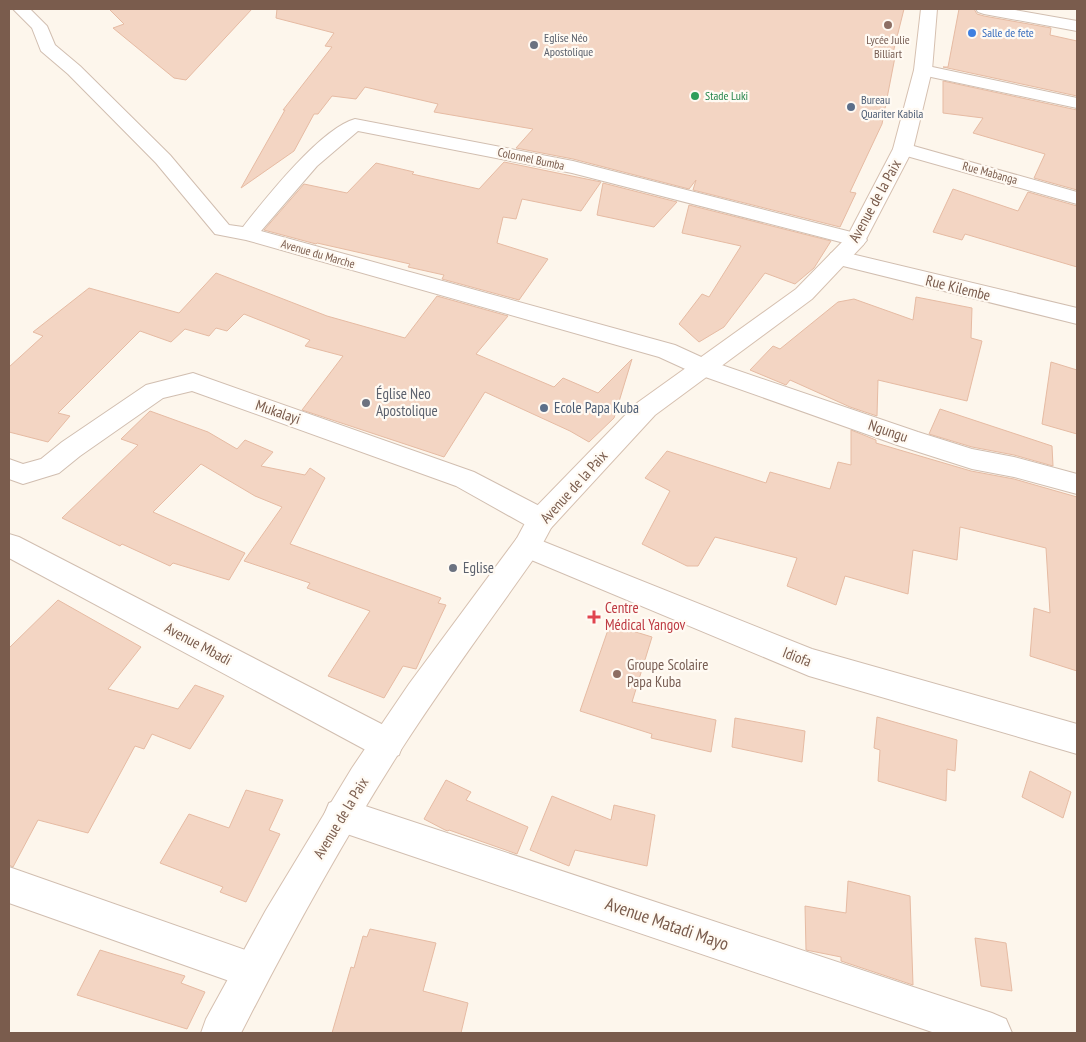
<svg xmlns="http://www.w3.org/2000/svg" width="1086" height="1042" font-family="'PT Sans Narrow',sans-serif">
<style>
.building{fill:#f3d5c3;stroke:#e6bba3}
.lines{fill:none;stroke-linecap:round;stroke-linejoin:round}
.street-casing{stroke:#d1beb0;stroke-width:2}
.secondary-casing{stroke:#d6c0b0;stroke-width:2}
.street{fill:#fff;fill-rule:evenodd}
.secondary{fill:#fff;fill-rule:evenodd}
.education-dot{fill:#8d6e63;stroke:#fffaf3;stroke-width:2}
.shop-dot{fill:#3f7fe0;stroke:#fffaf3;stroke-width:2}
.worship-dot{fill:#6b7280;stroke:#fffaf3;stroke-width:2}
.leisure-dot{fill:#2e9e5b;stroke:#fffaf3;stroke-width:2}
.service-dot{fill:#5c6f8a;stroke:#fffaf3;stroke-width:2}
.health-dot{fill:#e0444e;stroke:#fffaf3;stroke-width:2}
.labels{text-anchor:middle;stroke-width:4.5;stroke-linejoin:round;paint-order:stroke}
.far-shop-label{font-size:12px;fill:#366cbe;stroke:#fffaf3;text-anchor:start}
.far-worship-label{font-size:12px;fill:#5b616d;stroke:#fffaf3;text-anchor:start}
.far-education-label{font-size:12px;fill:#785e54;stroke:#fffaf3}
.far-leisure-label{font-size:12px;fill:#27864d;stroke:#fffaf3;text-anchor:start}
.far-service-label{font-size:12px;fill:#4e5e75;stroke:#fffaf3;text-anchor:start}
.far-street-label{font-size:12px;fill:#7a5c4d;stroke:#fffaf3}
.street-label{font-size:15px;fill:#7a5c4d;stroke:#fffaf3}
.worship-label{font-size:15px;fill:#5b616d;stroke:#fffaf3;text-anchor:start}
.service-label{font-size:15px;fill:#4e5e75;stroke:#fffaf3;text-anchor:start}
.health-label{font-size:15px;fill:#be3a42;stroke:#fffaf3;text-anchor:start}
.education-label{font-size:15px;fill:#785e54;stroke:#fffaf3;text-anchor:start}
.near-street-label{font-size:18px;fill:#7a5c4d;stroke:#fffaf3}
</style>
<rect width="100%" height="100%" fill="#fdf6ec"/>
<path class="building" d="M109 9H252L186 80 174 78 113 28 124 24Z
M277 9H904L892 57H895L882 124 850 192 856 193 840 227 693 190 696 180 689 189 573 159 516 148 533 129 434 112 438 104 365 87 356 99 332 96 318 114H314L294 151 241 188 285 110H283L332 47 325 46 334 33 276 18Z
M959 9H974L977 14 984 16 1051 28 1050 35 1077 41V96L943 67H948Z
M943 81 1077 110V190L1034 178 1045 154 973 133 983 118 943 113Z
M504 162 601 182 581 211 522 199 516 219 503 217 497 243 548 259 519 300 442 279 444 275 408 267 410 264 317 243 316 244 264 230 304 184 347 193 376 163 414 172 412 174 479 189Z
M603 183 677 202 654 227 597 215Z
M953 189 1018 211 1028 192 1077 206V267L965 234 962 240 933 232Z
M689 205 831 241 814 268 795 284 765 273 724 327 699 342 679 324 702 294 709 297 741 246 682 233Z
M216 273 327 316 405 338 437 296 508 316 476 354 554 387 563 378 598 393 632 359 614 418 589 442 570 431 485 392 444 457 302 410 343 356 305 346 310 340 244 314 227 331 216 328 209 336 185 329 171 342 140 331 58 413 70 416 48 442 9 432V367L43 336 33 332 89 288 179 313Z
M916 297 972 308 971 338 982 341 967 401 878 380 877 416 850 407 790 380 786 385 750 370 773 346 780 349 838 302 854 299 913 320Z
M1051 362 1077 370V434L1042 424Z
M940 409 1052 446 1053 466 1014 455 972 447 929 434Z
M150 411 208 432 237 449 245 440 273 452 261 466 305 475 310 468 325 478 290 544 441 598 438 603 446 605 416 669 403 666 384 698 328 676 370 611 307 588 310 583 244 561 282 507 255 496 201 464 153 512 245 553 229 580 173 563 170 566 122 544 120 546 62 518 138 445 121 439Z
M851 430 876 440V443L920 456 971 471 1014 479 1077 497V671L1030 656 1034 608 1050 613 1046 548 960 527 957 560 913 550 908 594 845 576 836 605 787 586 797 558 715 537 698 566H687L642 544 670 491 645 478 667 451 766 483 770 472 830 489 838 462 851 465Z
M58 600 141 647 108 689 178 709 195 685 224 696 190 749 152 734 144 749 135 746 88 833 38 820 13 867 9 865V648Z
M610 624 652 637 632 702 716 720 711 752 651 738 652 734 580 711Z
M877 717 957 740 955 771 947 769 946 801 878 781 880 750 874 748Z
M735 718 805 731 802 762 732 747Z
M1030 771 1071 792 1063 818 1022 797Z
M446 780 471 792 466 800 528 827 517 854 449 830 448 831 445 830 424 819Z
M246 790 283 800 269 830 280 834 246 902 220 892 223 887 160 863 189 814 229 828Z
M552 796 611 820 614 805 655 815 647 866 575 850 569 866 530 850Z
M848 881 910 896 913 985 841 961V957L806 950 805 906 846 913Z
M370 929 436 943 423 991 468 1003 461 1033H332L351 967 354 968 363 936 367 937Z
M975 938 1006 943 1012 991 981 986Z
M100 950 185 976 181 983 205 992 187 1029 77 995Z"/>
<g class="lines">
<g class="street-casing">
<path id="street" d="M13 9H30L47 26 55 45 80 66 170 155 229 225 243 227C265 199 321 128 355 119L573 161 863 235 867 240 863 245 856 246 572 173 358 131 317 166 261 231 675 345 710 361 918 432 972 449 1014 457 1077 474V494L1014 477 972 469 900 446 694 373 659 357 246 240 215 234 156 163 68 74 41 51 32 28Z
M976 9H1009L1077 21V31L984 14 978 12Z
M923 65 1077 98V108L917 74 914 70 917 66Z
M903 143 1077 192V204L896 153 893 149 896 145Z
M839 251 1077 308V324L831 263 828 258 831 253Z
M193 373 474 472 551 512 555 520 551 528 541 531 531 528 456 486 192 391 163 398 80 456 59 473 23 484 9 479V459L23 464 41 459 62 442 146 385Z
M9 534 19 537 399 733 403 744 399 755 387 759 375 755 9 558Z
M527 535 812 649 1077 724V754L809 676 517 554 513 546 517 538Z
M341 798 992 1013 1006 1019 1012 1033H935L341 832 329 827 324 815 329 803Z
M9 867 265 957 271 970 265 983 252 989 9 903Z"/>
</g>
<g class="secondary-casing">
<path id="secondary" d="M921 9H937L932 70 913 149 863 245 812 299 655 415 551 528 537 554C490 621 441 687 397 756 340 846 289 939 241 1033H201L206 1019 266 910 352 768 409 684 517 538 531 512 637 403 796 289 847 237 893 149 914 70Z"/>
</g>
<use href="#street" class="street"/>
<use href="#secondary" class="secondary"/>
</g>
<g class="education-dot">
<circle cx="888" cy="25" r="5"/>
<circle cx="617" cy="674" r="5"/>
</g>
<circle class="shop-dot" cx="972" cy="33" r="5"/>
<g class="worship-dot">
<circle cx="534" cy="45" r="5"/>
<circle cx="366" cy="403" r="5"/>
<circle cx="453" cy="568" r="5"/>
</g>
<circle class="leisure-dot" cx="695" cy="96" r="5"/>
<g class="service-dot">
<circle cx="851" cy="107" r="5"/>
<circle cx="544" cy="408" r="5"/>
</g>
<path class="health-dot" d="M591.5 609.5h5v5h5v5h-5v5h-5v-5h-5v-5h5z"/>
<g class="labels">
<g class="far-shop-label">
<text x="982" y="37">Salle de fete</text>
</g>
<g class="far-worship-label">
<text x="544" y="42">Eglise Néo<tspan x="544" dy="14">Apostolique</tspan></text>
</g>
<g class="far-education-label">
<text x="888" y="44">Lycée Julie<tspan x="888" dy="14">Billiart</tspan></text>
</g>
<g class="far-leisure-label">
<text x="705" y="100">Stade Luki</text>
</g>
<g class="far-service-label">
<text x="861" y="104">Bureau<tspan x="861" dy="14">Quariter Kabila</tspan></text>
</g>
<g class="far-street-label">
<text transform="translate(531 159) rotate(12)" y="4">Colonnel Bumba</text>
<text transform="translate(990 173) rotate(15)" y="4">Rue Mabanga</text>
<text transform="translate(318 254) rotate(16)" y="4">Avenue du Marche</text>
</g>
<g class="street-label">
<text transform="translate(875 201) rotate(-61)" y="5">Avenue de la Paix</text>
<text transform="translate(958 288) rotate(14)" y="5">Rue Kilembe</text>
<text transform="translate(278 412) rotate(19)" y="5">Mukalayi</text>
<text transform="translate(888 431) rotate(19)" y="5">Ngungu</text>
<text transform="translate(574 487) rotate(-48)" y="5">Avenue de la Paix</text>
<text transform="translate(198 644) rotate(28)" y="5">Avenue Mbadi</text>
<text transform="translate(797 657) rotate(21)" y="5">Idiofa</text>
<text transform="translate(341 818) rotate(-59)" y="5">Avenue de la Paix</text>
</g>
<g class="worship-label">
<text x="376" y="399">Église Neo<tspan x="376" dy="17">Apostolique</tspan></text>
<text x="463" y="573">Eglise</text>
</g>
<g class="service-label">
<text x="554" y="413">Ecole Papa Kuba</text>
</g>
<g class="health-label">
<text x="605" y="613">Centre<tspan x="605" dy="17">Médical Yangov</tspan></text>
</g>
<g class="education-label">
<text x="627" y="670">Groupe Scolaire<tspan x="627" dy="17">Papa Kuba</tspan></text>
</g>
<g class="near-street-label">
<text transform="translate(667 924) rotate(19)" y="6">Avenue Matadi Mayo</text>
</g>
</g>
<rect width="1086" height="1042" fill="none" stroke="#7a5c4d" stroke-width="20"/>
</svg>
